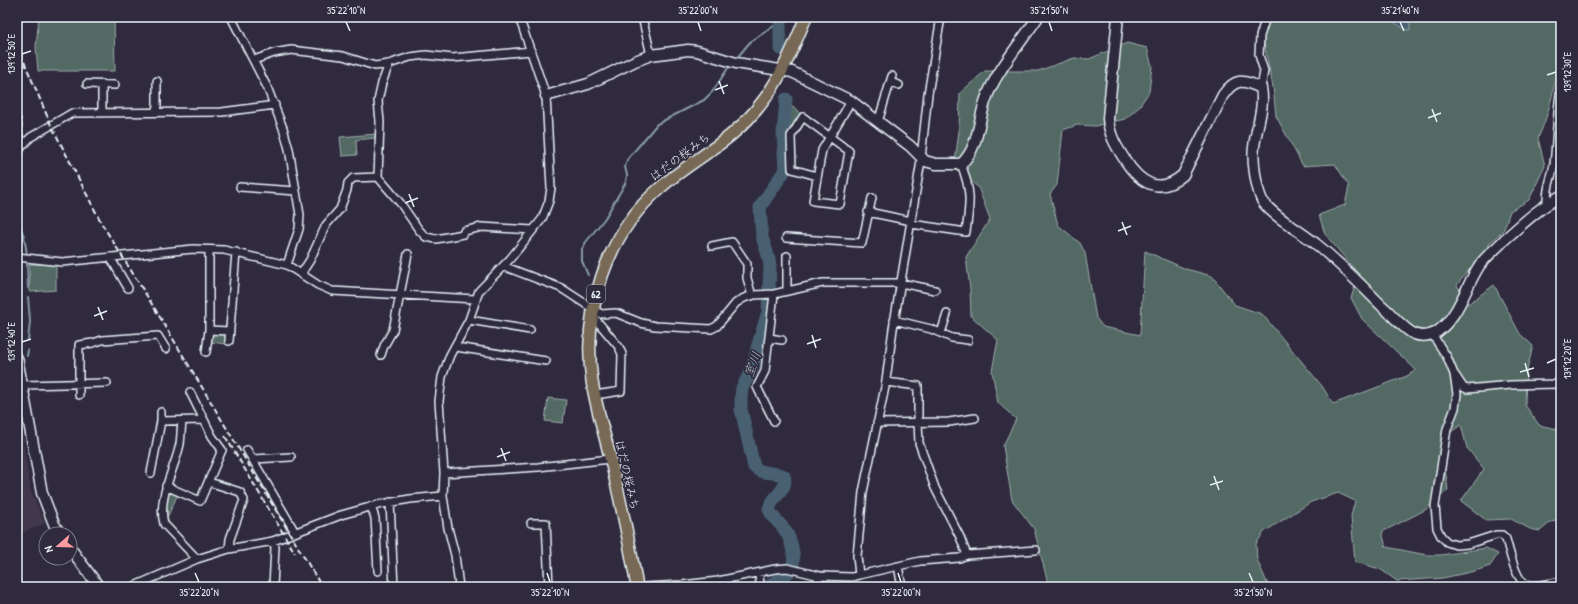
<svg xmlns="http://www.w3.org/2000/svg" width="1578" height="604" font-family="'Patrick Hand','Klee One',sans-serif">
<style>
.built{fill:#42384c}
.green{fill:#536964;stroke:#9eadae}
.water{fill:#496173;stroke:#899ba8}
.lines{fill:none;stroke-linecap:round;stroke-linejoin:round}
.stream{stroke:#899ba8;stroke-width:2}
.river{stroke:#496173;stroke-width:13}
.street-casing{stroke:#e8f1f8;stroke-width:10}
.secondary-casing{stroke:#e8f1f8;stroke-width:13}
.primary-casing{stroke:#e8f1f8;stroke-width:14}
.street{stroke:#2f2a3d;stroke-width:7}
.secondary{stroke:#2f2a3d;stroke-width:10}
.primary{stroke:#776954;stroke-width:11}
.rail{stroke:#e8f1f8;stroke-width:2;stroke-dasharray:6 3;stroke-linecap:butt}
.ticks{fill:none;stroke:#e8f1f8;stroke-width:1.5}
.labels{text-anchor:middle;stroke-width:3.5;stroke-linejoin:round;paint-order:stroke}
.shield{fill:#2f2a3d;stroke:#b0b5c0;stroke-width:1}
.shield-label{font-size:11px;font-weight:bold;fill:#e8f1f8}
.street-label{font-size:12px;fill:#e8f1f8;stroke:#2f2a3d}
.water-label{font-size:13px;font-style:italic;fill:#a8b7c3;stroke:#2f2a3d}
.neatline{fill:none;stroke:#e8f1f8;stroke-width:1.5}
.ticks-label{font-size:10px;text-anchor:middle;fill:#e8f1f8}
</style>
<rect width="100%" height="100%" fill="#2f2a3d"/>
<filter id="ink" filterUnits="userSpaceOnUse"><feTurbulence type="fractalNoise" baseFrequency=".025" numOctaves="2"/><feDisplacementMap in="SourceGraphic" scale="8" xChannelSelector="R" yChannelSelector="G"/><feConvolveMatrix kernelMatrix="1 2 1 2 8 2 1 2 1" color-interpolation-filters="sRGB"/></filter>
<g filter="url(#ink)">
<path class="built" d="M17 408 24 441 23 442 31 492 45 523 17 535Z"/>
<path class="green" d="M39 17H114L115 71H38L36 47Z
M1267 17H1393V21L1407 30 1410 29 1409 17H1561C1561 55 1554 104 1538 138L1545 166 1529 200 1510 211 1504 229 1491 242 1457 285 1468 304 1494 285 1520 334 1533 346 1526 374 1525 405 1539 425 1561 430V520L1551 522 1540 531 1530 529 1511 519 1486 520 1461 501 1484 469 1467 448 1461 425 1441 439 1448 490 1425 510 1382 532 1386 547 1427 555H1441L1486 548 1498 554 1490 566 1475 571 1443 578 1397 581 1380 569 1355 562 1351 516 1355 501 1338 493 1311 502 1264 532 1256 544 1257 560 1269 587H1049L1034 529 1012 500 1003 446 1016 419 998 403 992 371 998 340 971 316 970 289 966 257 990 219 978 187 954 169 959 131 960 93 985 71H1038L1074 58 1089 59 1127 43 1147 48 1152 66 1149 92 1138 108 1125 119 1095 126 1077 125 1063 130 1057 185 1050 194 1058 225 1080 243 1085 253 1096 318 1103 327 1140 335 1145 251 1186 269 1212 276 1235 305 1262 314 1322 386 1333 404 1407 376 1416 370 1362 319 1351 298 1359 275 1325 234 1319 215 1345 205 1349 186 1335 164 1303 166 1276 116 1273 87 1264 43 1265 21Z
M789 106H791L802 114 789 131Z
M376 134 375 138 356 140 357 155 342 156 340 137Z
M29 264 56 265V290L30 292Z
M213 332 228 335 227 344 210 342 211 334Z
M548 398 566 400 563 423 545 421Z
M171 491 178 494 166 520 165 517 168 493Z"/>
<path class="water" d="M1393 17H1409L1410 30C1404 29 1397 25 1393 21Z"/>
<g class="lines">
<path class="stream" d="M736 59 750 42 774 26 780 25
M17 218 24 236 27 254
M27 264 28 288
M588 275 582 261V249L586 242 605 218 626 182 627 175 625 167 627 160 657 124 704 100 713 91 730 65
M28 297 30 321 28 341
M27 356 28 350"/>
<path class="river" d="M780 49V17
M768 587C774 581 782 578 788 573 799 564 791 538 784 529 779 522 772 518 769 509 772 496 789 490 784 476 775 471 762 475 754 467L741 409V397L742 388 752 369 757 348 768 312 770 265 767 252 762 237 760 207 785 170 783 134 786 99"/>
<g class="street-casing">
<path id="street" d="M231 17 267 87 283 128 289 149 300 215 299 229 287 265
M642 17 651 55
M254 60 274 53 291 50 343 56 375 66 389 64 410 57 426 55 452 58 531 51
M389 64 382 83 378 101 380 122 378 177 401 204 419 230 426 237 436 239 463 234 464 231 482 227 533 230
M890 82 899 85
M87 84 115 85
M102 84V112
M1261 88 1264 71 1259 55 1260 36 1266 17
M155 112 157 106V81
M17 120 19 138 22 146
M878 122 892 76
M17 155 22 146 31 137 72 113 222 112 275 105
M817 176 792 169 791 136 803 117 849 151 840 204 813 201 822 150 851 101
M240 187 296 191
M1547 203C1546 188 1552 178 1554 164 1557 138 1557 111 1561 86
M868 212 911 221
M911 224 966 232C970 203 972 192 961 164
M786 238 862 243 872 198
M712 246 732 242 747 264V278L752 296
M17 257 62 262 193 249 224 250 287 265 318 285 332 291 475 299
M110 257 128 288
M503 266 561 288 601 314 616 313 641 323 655 326 711 329 717 326 736 303 744 298 754 295 774 294 823 283H901L935 290
M301 274 310 260 326 225 340 209 347 190 348 183 353 178 378 177
M787 291V256
M774 294 765 371 757 387 774 421
M592 315 619 347 622 354 621 391 595 395
M469 320 530 330
M894 320 931 329 952 338 968 340
M209 330 229 331
M941 333 947 314
M1432 334 1447 357 1454 374 1457 394 1455 408 1447 429 1435 506 1437 528 1441 536 1447 542 1456 545 1468 544 1496 535H1502L1506 539C1509 550 1516 581 1526 584 1537 588 1551 583 1561 581
M769 338 782 340
M229 341 236 252
M456 347 546 361
M206 352 209 330V250
M381 355 384 346 393 330 408 254
M1455 375 1463 387 1467 389 1511 385 1561 384
M886 382 918 386V422L919 443 935 488 960 537 967 555
M23 385 107 383
M79 395V345L93 343 102 340 158 336 166 349
M161 412V421
M182 422C181 429 181 437 180 444 175 469 157 497 164 524L197 559
M877 423 949 422 975 418
M247 450 295 532
M253 459 291 457
M151 473 161 421 203 420
M444 473 538 467 610 459
M209 482 240 492 244 500 230 539 229 549
M166 486 200 501 222 450 212 436 190 392
M390 502 394 587
M371 506 375 518 378 571
M531 523H546L549 587
M273 541 275 547 273 587
M898 566 902 587
M759 573 760 587
M859 575 920 561 959 558 967 555 1036 550
M132 587 197 559 229 549 273 541 341 515 377 505 410 499 443 496
M459 587 455 555 448 528 443 496 444 473 439 401 442 377 450 355 469 320 479 291 510 259 542 219 549 201 551 188 546 96 519 17
M644 587 682 585 718 581 775 569 787 568 820 576 852 577 859 575 857 556 863 492 885 387 893 329 920 167 928 94 941 17
M815 587 820 576"/>
</g>
<g class="secondary-casing">
<path id="secondary" d="M1118 17 1108 118C1109 135 1116 146 1125 160 1140 183 1159 196 1183 175L1223 95C1235 78 1243 79 1261 88 1265 107 1256 128 1254 147 1252 161 1256 185 1261 198 1266 212 1303 233 1316 244 1340 263 1361 285 1382 306 1392 314 1402 328 1414 334 1421 337 1430 336 1437 332 1459 316 1465 288 1479 266 1486 256 1496 249 1504 240 1522 224 1540 207 1561 196
M546 96 588 84 635 61 651 55 688 50 697 51 736 63 792 72 851 101 910 146 925 161 936 164H961C979 148 978 121 986 99 995 73 1022 41 1038 17
M17 358 42 493 54 524 60 534
M70 548 99 587"/>
</g>
<g class="primary-casing">
<path id="primary" d="M637 587C630 545 621 503 611 461 605 435 596 408 592 381 582 311 606 235 660 188 682 168 708 154 731 135 771 102 787 63 806 17"/>
</g>
<use href="#street" class="street"/>
<use href="#secondary" class="secondary"/>
<use href="#primary" class="primary"/>
<path class="rail" d="M17 45 51 125 102 224 155 309 322 587
M225 436 295 553"/>
</g>
</g>
<path class="ticks" d="M346 22 350 31M698 22 701 31M1049 22 1052 31M1400 22 1404 31M22 54 31 51M1547 75 1556 72M719 81 724 94M715 90 728 85M1432 109 1437 122M1428 118 1441 113M409 194 414 207M405 203 418 198M1122 222 1127 235M1118 231 1131 226M98 307 103 320M94 316 107 311M812 335 816 348M22 342 31 339M807 344 821 339M1525 363 1529 377M1547 363 1556 359M1520 372 1534 368M501 448 506 461M497 457 510 452M1214 476 1219 490M1210 485 1223 481M195 573 199 582M547 573 550 582M898 573 901 582M1249 573 1253 582"/>
<g class="labels">
<rect class="shield" x="587" y="285" width="18" height="18" rx="3"/>
<g class="shield-label">
<text x="596" y="298">62</text>
</g>
<g class="street-label">
<text transform="translate(680 157) rotate(-37)" y="4">はだの桜みち</text>
<text transform="translate(627 475) rotate(77)" y="4">はだの桜みち</text>
</g>
<g class="water-label">
<text transform="translate(752 364) rotate(-70)" y="5">室川</text>
</g>
</g>
<rect width="1578" height="604" fill="none" stroke="#2f2a3d" stroke-width="44"/>
<g transform="translate(58 546) rotate(250)"><circle r="19" fill="#2f2a3d" stroke="#797a88"/>
<path d="M0-3L7 15L0 10L-7 15Z" fill="#ff9aa2"/>
<text y="-6" font-size="11" font-weight="bold" text-anchor="middle" fill="#e8f1f8">N</text>
</g>
<rect x="22" y="22" width="1534" height="560" class="neatline"/>
<g class="ticks-label">
<text x="346" y="14">35°22'10"N</text>
<text x="698" y="14">35°22'00"N</text>
<text x="1049" y="14">35°21'50"N</text>
<text x="1400" y="14">35°21'40"N</text>
<text transform="translate(11 54) rotate(-90)" y="4">139°12'50"E</text>
<text transform="translate(1567 72) rotate(-90)" y="4">139°12'30"E</text>
<text transform="translate(11 342) rotate(-90)" y="4">139°12'40"E</text>
<text transform="translate(1567 359) rotate(-90)" y="4">139°12'20"E</text>
<text x="199" y="596">35°22'20"N</text>
<text x="550" y="596">35°22'10"N</text>
<text x="901" y="596">35°22'00"N</text>
<text x="1253" y="596">35°21'50"N</text>
</g>
</svg>
